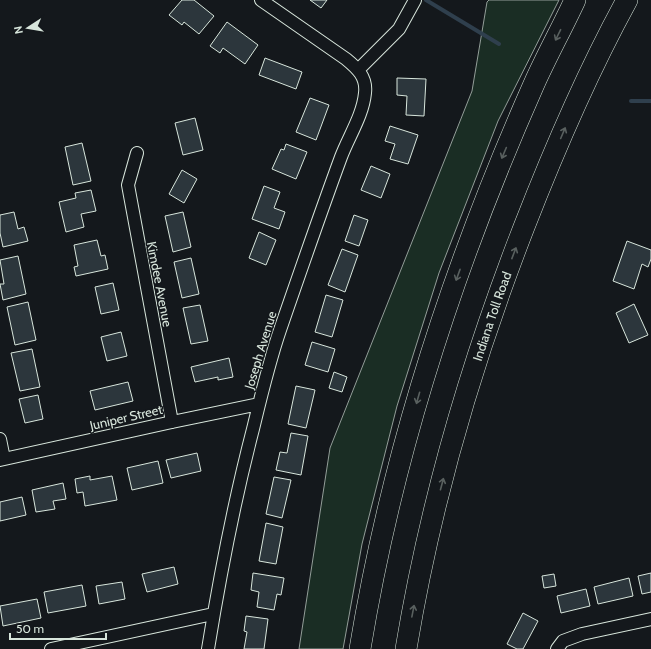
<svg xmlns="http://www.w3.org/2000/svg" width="651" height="649" font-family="Cabin,sans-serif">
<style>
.green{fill:#1a2d24;stroke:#939e99}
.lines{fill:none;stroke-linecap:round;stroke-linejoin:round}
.stream{stroke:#2f3f4d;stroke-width:4}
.building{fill:#2c363c;stroke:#d8e6dc}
.minor-casing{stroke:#d8e6dc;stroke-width:14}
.motorway-casing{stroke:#d8e6dc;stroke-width:22}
.minor{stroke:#14181c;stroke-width:12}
.motorway{stroke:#14181c;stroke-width:21}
.oneway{stroke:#59605f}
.labels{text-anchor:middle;stroke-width:3;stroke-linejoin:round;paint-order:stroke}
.street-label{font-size:13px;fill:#d8e6dc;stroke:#14181c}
</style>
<rect width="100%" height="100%" fill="#14181c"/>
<path class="green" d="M489 0H559L498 121 439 273 397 406 362 544 343 649H299L330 448 472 91 487 2Z"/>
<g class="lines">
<path class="stream" d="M426 0 499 44
M631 101H651"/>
</g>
<path class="building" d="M182 0H194L214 16 199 34 184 22 182 25 169 15Z
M310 0H327L321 8Z
M227 22 258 45 245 64 223 48 220 53 210 46Z
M265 58 302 72 296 89 259 75Z
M397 78 426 79 424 116 406 115 407 96 397 95Z
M310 98 329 105 316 140 296 132Z
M195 118 203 150 183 155 175 123Z
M390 126 418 135 408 164 390 159 395 144 385 141Z
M82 143 91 181 73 185 65 147Z
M286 144 307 152 296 179 272 169 281 149 284 150Z
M371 166 390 174 381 198 361 190Z
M182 170 197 179 184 203 169 194Z
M264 186 280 192 274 208 285 212 279 229 252 219Z
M91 190 96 211 81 214 84 227 66 232 59 202 76 198 75 193Z
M14 212 18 229 24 227 28 241 3 247 0 233V215Z
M183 212 191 247 173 252 165 216Z
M354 215 368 220 359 246 345 241Z
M259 232 276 240 266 265 249 258Z
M97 240 101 256 105 255 108 269 76 276 74 267 78 266 74 245Z
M627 241 651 250V259L648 267 642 264 634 289 613 281Z
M342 249 358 255 345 292 328 285Z
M18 256 26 294 3 300 0 284H4L0 260Z
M191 258 199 294 182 298 174 262Z
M113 283 119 310 101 314 95 287Z
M326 295 343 300 332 337 315 332Z
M28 302 36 340 15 345 7 307Z
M634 304 648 335 629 343 616 313Z
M200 305 208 341 191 344 183 308Z
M121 332 127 356 107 361 101 337Z
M312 342 335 349 328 372 305 365Z
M32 349 40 387 20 391 11 353Z
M229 358 233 377 218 380V377L195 382 191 367Z
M334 372 347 377 342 392 329 388Z
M128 382 133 401 95 410 90 391Z
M296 386 315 390 306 428 288 424Z
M38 395 43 419 25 423 19 399Z
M291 433 308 436 301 475 276 470 280 452 287 453Z
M197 453 201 471 171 478 166 460Z
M158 461 163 483 132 490 127 468Z
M90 476V480L112 476 117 500 85 506 83 492 77 493 75 479Z
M274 477 291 480 282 518 266 514Z
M63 483 66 499 53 501 55 509 36 512 32 490Z
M22 497 26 515 0 521V502Z
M266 523 283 527 276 564 259 561Z
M174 567 178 584 147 592 142 574Z
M253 573 284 578 281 595 277 594 274 610 257 607 259 592 251 590Z
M651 573V592L642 594 638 576Z
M554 574 556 586 544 588 542 576Z
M629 578 633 596 598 604 594 587Z
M122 582 125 599 99 604 96 586Z
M82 585 86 606 48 613 44 592Z
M586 589 590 606 561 613 557 596Z
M37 599 41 618 3 626 0 606Z
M523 613 538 621 523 649H517L507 644Z
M246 616 268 619 264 649H244L247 632 244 631Z"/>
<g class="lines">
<g class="minor-casing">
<path id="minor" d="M358 70 399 29 415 0
M137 153 128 185 172 422
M0 439 4 459
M0 460 172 422 259 404
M51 649 213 614
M208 649C220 575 234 502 253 429 261 396 269 362 280 330 300 272 320 214 341 157 349 136 363 115 365 93 367 77 357 68 346 59L261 0
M557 649 563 641 582 634 651 619"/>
</g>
<g class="motorway-casing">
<g id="motorway">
<path d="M360 649C392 454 454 264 534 84 547 55 562 28 575 0"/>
<path id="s1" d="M406 649C430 504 471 363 524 227 554 150 587 73 627 0"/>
</g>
</g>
<use href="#minor" class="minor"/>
<use href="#motorway" class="motorway"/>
</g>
<defs><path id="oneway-shaft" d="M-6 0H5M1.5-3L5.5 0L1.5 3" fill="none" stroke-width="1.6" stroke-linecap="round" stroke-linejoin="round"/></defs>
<g class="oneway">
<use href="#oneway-shaft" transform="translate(558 35) rotate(116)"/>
<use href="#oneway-shaft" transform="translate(563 133) rotate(-67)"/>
<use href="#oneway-shaft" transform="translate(504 153) rotate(113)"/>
<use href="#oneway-shaft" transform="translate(514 253) rotate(-69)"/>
<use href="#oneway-shaft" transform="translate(458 275) rotate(110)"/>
<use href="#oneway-shaft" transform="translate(418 398) rotate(106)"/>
<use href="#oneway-shaft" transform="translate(442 484) rotate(-75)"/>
<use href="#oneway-shaft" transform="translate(413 611) rotate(-79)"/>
</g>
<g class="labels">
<g class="street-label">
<text transform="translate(160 284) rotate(79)" y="5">Kimdee Avenue</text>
<text dy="5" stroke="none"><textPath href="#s1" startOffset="344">Indiana Toll Road</textPath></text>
<text transform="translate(260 350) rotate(-73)" y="5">Joseph Avenue</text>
<text transform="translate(126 417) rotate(-13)" y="5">Juniper Street</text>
</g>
</g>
<g transform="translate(28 28) rotate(258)" stroke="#14181c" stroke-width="3" paint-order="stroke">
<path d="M0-3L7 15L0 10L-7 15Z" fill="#d8e6dc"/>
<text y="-6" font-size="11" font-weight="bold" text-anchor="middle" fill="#d8e6dc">N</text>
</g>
<path d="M10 633v6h96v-6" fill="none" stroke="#d8e6dc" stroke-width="2"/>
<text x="16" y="633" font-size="12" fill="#d8e6dc" stroke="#14181c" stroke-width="3" paint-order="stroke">50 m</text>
</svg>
